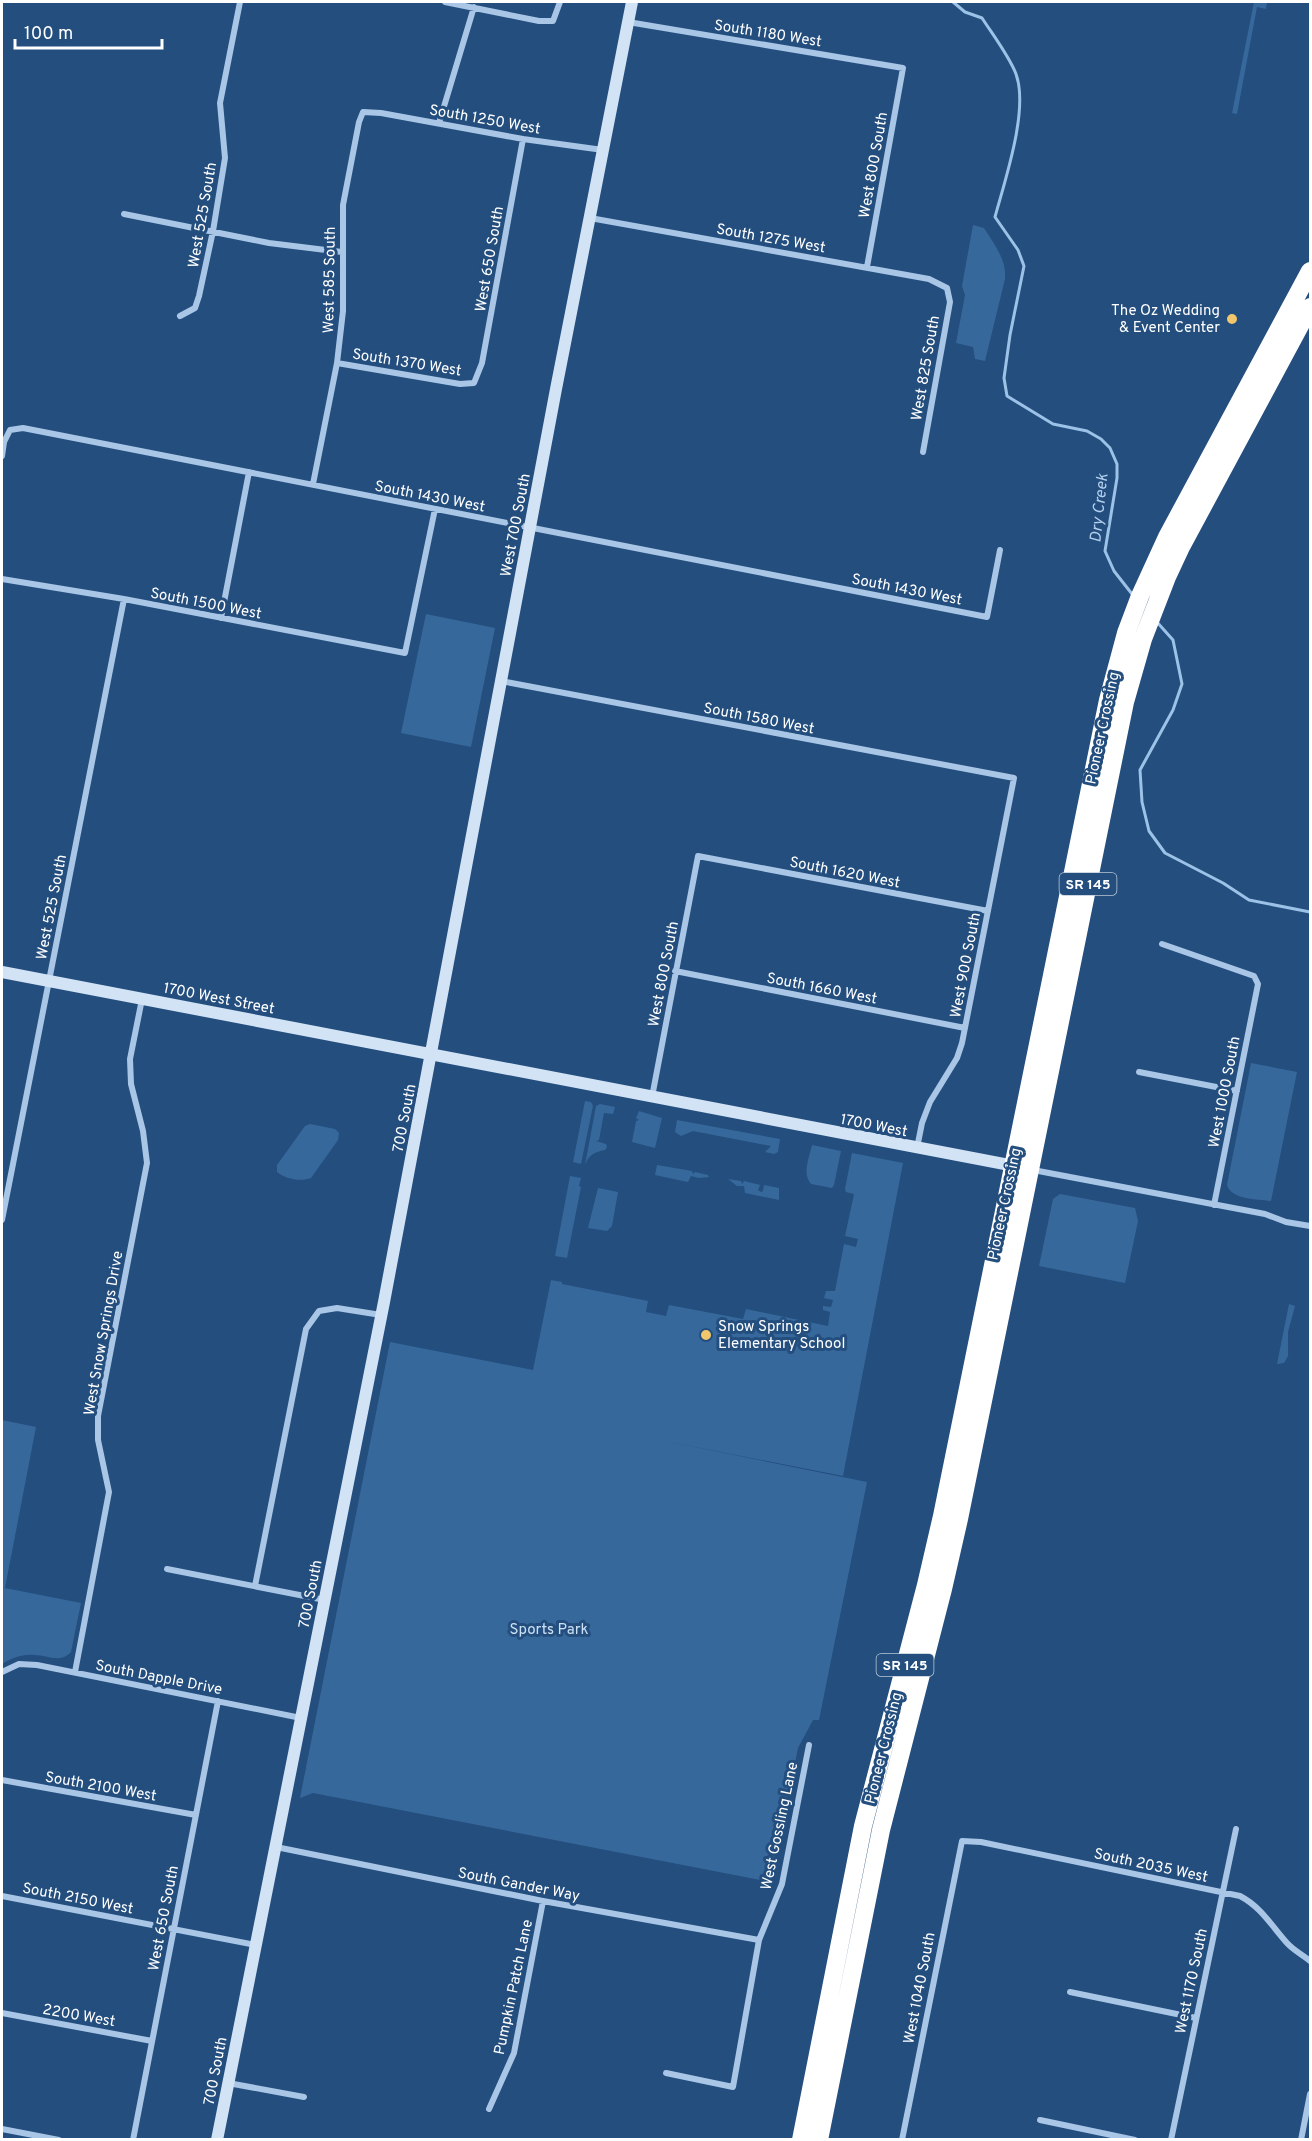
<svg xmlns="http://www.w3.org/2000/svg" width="1312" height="2141" font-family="Overpass,sans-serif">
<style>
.green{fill:#37689c}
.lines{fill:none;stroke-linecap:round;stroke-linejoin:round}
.stream{stroke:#9dc2e7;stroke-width:3}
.street{stroke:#a9c6e6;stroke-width:6}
.secondary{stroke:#d2e3f5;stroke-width:12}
.highway{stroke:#fff;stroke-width:18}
.poi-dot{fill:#f1c66c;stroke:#234e7e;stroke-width:2}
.labels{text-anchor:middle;stroke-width:6;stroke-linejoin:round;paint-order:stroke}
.shield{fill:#234e7e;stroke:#bdcad8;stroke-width:1.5}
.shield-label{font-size:14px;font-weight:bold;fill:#fff}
.street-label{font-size:15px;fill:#fff;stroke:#234e7e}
.poi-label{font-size:15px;fill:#fff;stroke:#234e7e;text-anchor:end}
.park-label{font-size:15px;fill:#cce0f5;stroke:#234e7e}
.water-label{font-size:16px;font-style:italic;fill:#b4d0ee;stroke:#234e7e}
</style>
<rect width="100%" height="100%" fill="#234e7e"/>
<path class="green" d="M1254 2H1267L1266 9 1257 7 1237 114 1232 113Z
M973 225 984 228C994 244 1007 260 1005 279L985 361 975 359 973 347 956 343 965 295 962 286Z
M426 614 495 628 471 747 401 733Z
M1251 1063 1297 1072 1271 1201C1257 1199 1232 1200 1227 1185Z
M585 1101 591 1102 593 1106 581 1164 573 1162Z
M600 1104 615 1107 613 1114 604 1113 599 1140 596 1141 606 1144 607 1147 605 1150C595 1152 589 1154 585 1165L596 1106Z
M639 1111 662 1118 655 1148 632 1142 636 1121 639 1120 636 1118Z
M677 1120 780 1139 778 1152 774 1154 765 1152 771 1146 693 1131 681 1136 675 1132Z
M310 1124 335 1129 339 1133 338 1140 311 1178C301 1182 285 1179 277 1172V1165L305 1126Z
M812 1145 841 1151 834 1185 832 1188 811 1184C802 1174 809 1158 812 1145Z
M852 1153 903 1163 843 1476 660 1440 867 1482 819 1720H813L798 1748 771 1882 313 1793 300 1798 390 1342 533 1370 551 1280 562 1282V1284L648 1301 646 1312 666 1316 669 1305 743 1319 746 1309 828 1326 830 1312 823 1310V1306L831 1307 833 1300 824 1298 826 1291H835L844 1244 856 1247 858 1239 845 1236 854 1194 846 1192 845 1189Z
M657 1165 692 1171 693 1174 695 1172 708 1175 709 1177 699 1178 691 1176 688 1182 655 1175Z
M570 1176 581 1178 579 1186 581 1187 567 1258 555 1256Z
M728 1179 741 1181 742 1184 744 1181 760 1185 758 1190 761 1192 763 1191 764 1185 779 1188V1200L745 1193 744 1186H737Z
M598 1188 618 1192 612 1226 607 1231 588 1228Z
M1060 1194 1135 1208 1138 1221 1125 1283 1039 1266 1053 1199Z
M1289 1304 1295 1306 1288 1332V1356L1284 1363 1277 1364Z
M2 1420 36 1427 5 1588 81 1603 71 1652C60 1664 48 1655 34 1655 22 1654 12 1658 2 1664Z"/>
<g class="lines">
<path class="stream" d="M953 2 965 12 982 18C993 35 1009 56 1016 74 1029 110 1005 180 995 217L1018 250 1024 266 1010 335 1004 378 1007 396 1053 424 1087 431 1101 439 1110 448 1117 464V478L1105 551 1114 571 1132 594
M1156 621 1173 640 1182 684 1173 710 1140 770 1142 802 1149 831 1165 853 1223 883 1249 900 1310 912"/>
<path class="street" d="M445 2 539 21H553L560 2
M628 22 903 68 867 267
M439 123 474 7
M124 214 269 243 342 252
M590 218 929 279 947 288 950 302 923 452
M180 316 195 308 199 296 213 231 225 158 220 103 240 2
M337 363 460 384 474 383 482 363 523 139
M2 456 4 442 10 430 23 428 987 617 1000 550
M313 484 337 363 343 311V205L359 122 363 112 381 113 523 139 603 150
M2 579 124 599 405 653 435 509
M221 618 249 472
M501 681 1014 778 962 1043 957 1058 930 1102 922 1123 917 1148
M1162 944 1254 976 1258 984 1214 1205
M675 971 965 1028
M1139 1072 1237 1091
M652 1097 698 856 988 911
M1033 1170 1265 1214 1286 1222 1310 1226
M2 1220 124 599
M167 1569 325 1600
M255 1586 306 1329 319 1311 337 1308 381 1315
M2 1672 19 1664 37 1665 301 1718
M75 1672 109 1492 98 1440V1416L147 1163 143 1131 131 1084 130 1059 142 999
M2 1780 196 1815
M276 1847 543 1901 759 1940
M2 1896 256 1945
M1070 1992 1196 2018
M2 2013 152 2041
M666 2073 733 2087 759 1940 782 1884 809 1745
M228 2083 304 2097
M489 2109 514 2053 543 1901
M1040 2120 1135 2140
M2 2129 59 2140
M133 2140 218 1701
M902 2140 962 1841 981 1842 1240 1896C1261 1907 1271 1925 1287 1943 1293 1950 1303 1955 1310 1961
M1171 2140 1236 1829
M1301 2140 1310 2094"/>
<path class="secondary" d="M2 972 1020 1167
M217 2140 384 1302 556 389 632 2"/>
<path class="highway" d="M801 2140 863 1826 926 1585 942 1516 1108 700 1126 633 1140 596 1167 537 1310 271
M819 2140 881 1830 943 1589 959 1519 1125 702 1143 639 1167 577 1181 547 1310 307"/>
</g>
<g class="poi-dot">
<circle cx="1232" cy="319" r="6"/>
<circle cx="706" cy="1335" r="6"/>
</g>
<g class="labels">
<g class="shield">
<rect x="1059.5" y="873" width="57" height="22" rx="4.5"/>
<rect x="876.5" y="1654" width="57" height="22" rx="4.5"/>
</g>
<g class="shield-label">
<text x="1088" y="889">SR 145</text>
<text x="905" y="1670">SR 145</text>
</g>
<g class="street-label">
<text transform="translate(768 33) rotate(9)" y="5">South 1180 West</text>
<text transform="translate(485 119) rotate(10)" y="5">South 1250 West</text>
<text transform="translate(873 165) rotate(-80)" y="5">West 800 South</text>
<text transform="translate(202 215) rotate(-80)" y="5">West 525 South</text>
<text transform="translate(771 238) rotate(10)" y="5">South 1275 West</text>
<text transform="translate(489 259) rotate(-80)" y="5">West 650 South</text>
<text transform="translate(329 280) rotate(-89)" y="5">West 585 South</text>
<text transform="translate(407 362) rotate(9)" y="5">South 1370 West</text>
<text transform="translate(925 368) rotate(-80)" y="5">West 825 South</text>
<text transform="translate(430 496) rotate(11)" y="5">South 1430 West</text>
<text transform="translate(515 525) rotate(-79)" y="5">West 700 South</text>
<text transform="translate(907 589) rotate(11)" y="5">South 1430 West</text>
<text transform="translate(206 603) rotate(11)" y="5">South 1500 West</text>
<text transform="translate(759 718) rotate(11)" y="5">South 1580 West</text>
<text transform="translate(1102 728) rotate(-78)" y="5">Pioneer Crossing</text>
<text transform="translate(845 872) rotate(11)" y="5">South 1620 West</text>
<text transform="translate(51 907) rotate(-79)" y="5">West 525 South</text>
<text transform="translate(965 965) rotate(-79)" y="5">West 900 South</text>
<text transform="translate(663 974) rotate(-79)" y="5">West 800 South</text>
<text transform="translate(822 988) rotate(11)" y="5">South 1660 West</text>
<text transform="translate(219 998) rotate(11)" y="5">1700 West Street</text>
<text transform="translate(1224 1092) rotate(-79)" y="5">West 1000 South</text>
<text transform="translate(404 1118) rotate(-79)" y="5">700 South</text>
<text transform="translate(874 1125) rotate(11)" y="5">1700 West</text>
<text transform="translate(1004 1204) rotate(-78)" y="5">Pioneer Crossing</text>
<text transform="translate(103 1333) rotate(-80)" y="5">West Snow Springs Drive</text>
<text transform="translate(310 1594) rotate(-79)" y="5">700 South</text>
<text transform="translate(159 1677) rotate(11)" y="5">South Dapple Drive</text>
<text transform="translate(883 1748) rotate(-76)" y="5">Pioneer Crossing</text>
<text transform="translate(101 1786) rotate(10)" y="5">South 2100 West</text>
<text transform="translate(779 1826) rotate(-78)" y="5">West Gossling Lane</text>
<text transform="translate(1151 1865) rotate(12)" y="5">South 2035 West</text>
<text transform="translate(519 1884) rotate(11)" y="5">South Gander Way</text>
<text transform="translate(78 1898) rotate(11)" y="5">South 2150 West</text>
<text transform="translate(163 1918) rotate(-79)" y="5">West 650 South</text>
<text transform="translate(1191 1981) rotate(-78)" y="5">West 1170 South</text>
<text transform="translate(513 1987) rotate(-78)" y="5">Pumpkin Patch Lane</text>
<text transform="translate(919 1988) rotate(-79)" y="5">West 1040 South</text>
<text transform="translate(79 2015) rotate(10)" y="5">2200 West</text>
<text transform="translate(215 2071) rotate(-79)" y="5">700 South</text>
</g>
<g class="poi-label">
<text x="1220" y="315">The Oz Wedding<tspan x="1220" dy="17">&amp; Event Center</tspan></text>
<text x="718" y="1331" text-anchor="start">Snow Springs<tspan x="718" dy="17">Elementary School</tspan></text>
</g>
<g class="park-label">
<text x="549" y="1634">Sports Park</text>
</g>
<g class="water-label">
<text transform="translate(1098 508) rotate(-84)" y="6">Dry Creek</text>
</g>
</g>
<rect width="1312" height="2141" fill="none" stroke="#ffffff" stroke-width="6"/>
<path d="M15 39v9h147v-9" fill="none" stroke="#ffffff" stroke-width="3"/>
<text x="24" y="39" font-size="18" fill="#ffffff" stroke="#234e7e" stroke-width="4.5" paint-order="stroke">100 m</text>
</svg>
